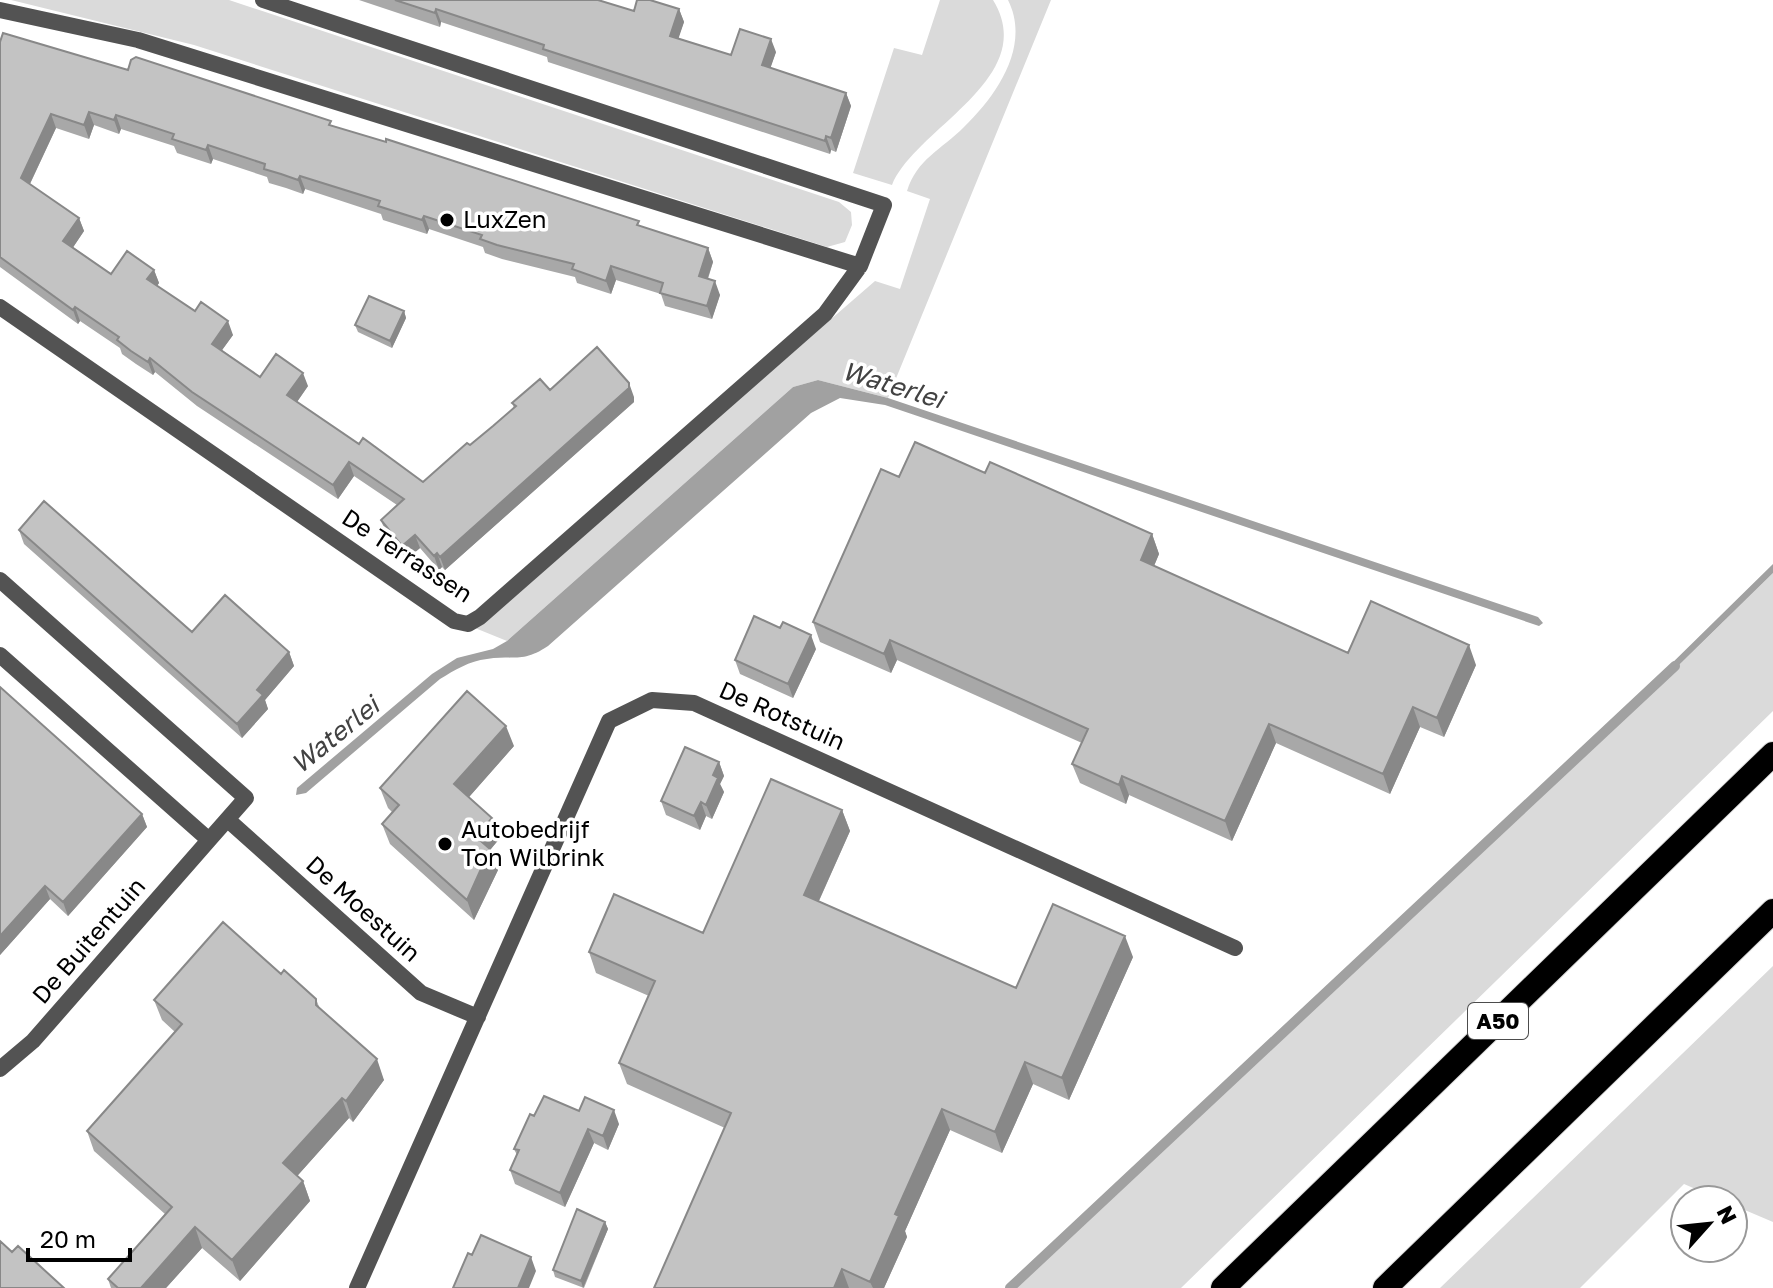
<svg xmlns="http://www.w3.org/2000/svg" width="1773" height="1288" font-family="'Golos Text',sans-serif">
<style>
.green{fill:#dadada}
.water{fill:#a1a1a1}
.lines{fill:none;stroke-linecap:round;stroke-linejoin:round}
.stream{stroke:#a1a1a1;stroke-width:10}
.motorway-casing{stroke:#dbdbdb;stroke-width:26}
.minor{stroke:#535353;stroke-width:16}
.motorway{stroke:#000;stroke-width:24}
.wall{fill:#a8a8a8}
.shaded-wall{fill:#888}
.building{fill:#c3c3c3;stroke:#888;stroke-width:2}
.poi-dot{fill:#000;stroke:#fff;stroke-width:3}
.labels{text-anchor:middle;stroke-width:7;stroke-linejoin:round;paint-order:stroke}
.shield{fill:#fff;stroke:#4c4c4c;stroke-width:2}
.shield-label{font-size:22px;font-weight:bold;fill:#000}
.poi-label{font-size:24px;fill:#000;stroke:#fff;text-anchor:start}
.street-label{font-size:24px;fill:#000;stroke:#fff}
.water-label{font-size:26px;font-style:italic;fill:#424242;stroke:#fff}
</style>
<rect width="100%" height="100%" fill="#fff"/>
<path class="green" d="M11 0H229L839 202 851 212 852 225 845 242 827 247 194 45Z
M940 0H993C1041 78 915 128 892 185L853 173 894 48 922 55Z
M1008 0H1051L888 398 818 380 793 387 507 641 475 628 875 281 900 289 930 199 907 191C917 159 941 150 964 127 997 95 1031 46 1008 0Z
M1773 573V711L1181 1288H1011L1664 671 1670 674Z
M1773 966V1222L1733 1205V1200H1721L1684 1184 1580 1288H1440Z"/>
<path class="water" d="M818 380 888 398 1538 617 1543 623 1539 626 885 405 840 398 811 413 548 646C523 663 514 655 487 659 469 661 455 670 440 679L306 793 296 795 297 788 432 674 457 658 493 649 507 641 793 387Z
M1773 564V573L1679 665 1669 675 1664 671Z"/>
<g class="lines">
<path class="stream" d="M1010 1288 1675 666"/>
<g class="motorway-casing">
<path id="motorway" d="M1223 1288 1773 754
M1385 1288 1773 911"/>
</g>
<path class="minor" d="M0 10 138 40 860 266 884 205 263 0
M0 307 454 621 468 624 480 617 825 314 860 266
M0 580 246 798 209 840 0 655
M228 820 421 993 478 1017
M0 1069 33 1041 209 840
M357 1288 609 721 652 700 694 703 1235 948"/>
<use href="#motorway" class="motorway"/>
</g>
<path class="wall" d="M359 0H598L634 11 679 9 684 22 678 38 731 55 776 52 770 68 846 93 851 106 836 152 831 150 830 154 548 62 547 57 441 22 440 27Z
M0 42 128 70 332 126 708 248 713 262 708 279 720 295 712 319 665 306 661 294 616 280 611 294 577 283 575 277 502 259 485 253 483 247 429 229 427 234 383 220 381 214 305 189 303 194 286 188 269 183 267 177 213 159 211 164 177 153 174 146 121 129 119 134 94 125 89 139 56 128 30 184 79 218 84 231 73 247 111 274 154 270 159 283 157 286 233 335 222 350 260 377 308 386 297 402 359 444 423 482 493 426 514 408 512 403 550 390 634 397V402L445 570 442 567 439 570 420 548 407 559 386 534 381 520 397 505 354 476 338 499 197 406 155 372 153 375 136 364 122 354 120 348 80 321 78 324 0 267Z
M404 311 406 318 392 348 358 332 355 325Z
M985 473 1152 534 1159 554 1154 566 1348 653 1476 665 1444 737 1420 727 1390 794 1276 743 1232 841 1129 795 1126 804 1080 783 1072 764 1082 743 897 660 891 673 820 642 813 622 899 477Z
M19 530 192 632 289 652 294 666 265 700 268 709 242 738 24 544Z
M816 649 793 698 740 674 735 660Z
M0 687 142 814 147 827 68 916 50 899 0 955Z
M514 746 469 797 500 838 490 850 498 870 474 920 390 844 382 824 392 812 388 808 380 788Z
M719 762 724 776 720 784 724 792 712 819 706 816 700 830 666 815 661 801Z
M842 810 850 831 819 901 1016 988 1133 957 1069 1100 1033 1084 1002 1153 950 1130 905 1231 907 1237 884 1288H654L725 1128 627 1084 619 1063 649 996 596 973 589 952 703 933Z
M281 974 316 999 320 1009 384 1080 353 1122 349 1118 297 1176 303 1181 310 1201 240 1281 202 1248 166 1288H111L108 1279 165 1214 94 1151 87 1131 175 1032 162 1020 154 1000Z
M579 1111 619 1124 608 1150 594 1143 565 1207 515 1184 510 1170 517 1155 514 1149 534 1116Z
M605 1222 608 1229 584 1288 555 1277 553 1270Z"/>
<path class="shaded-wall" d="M436 9 441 22 440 27 435 13Z
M679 9 684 22 675 49 670 36Z
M771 39 776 52 767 78 762 65Z
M846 93 851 106 836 152 831 138Z
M89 112 94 125 89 139 84 125Z
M51 114 56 128 26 192 21 178Z
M116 115 121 129 119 134 114 120Z
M826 136 831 150 830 154 825 141Z
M208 145 213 159 211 164 206 150Z
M300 176 305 189 303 194 298 180Z
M424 216 429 229 427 234 422 220Z
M79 218 84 231 68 255 63 241Z
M708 248 713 262 704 289 699 276Z
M611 266 616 280 611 294 606 281Z
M154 270 159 283 152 293 147 279Z
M715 281 720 295 712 319 707 306Z
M75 307 80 321 78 324 73 310Z
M404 311 406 318 392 348 390 341Z
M228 321 233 335 217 357 212 344Z
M150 358 155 372 153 375 148 362Z
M303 373 308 386 292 409 287 395Z
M629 383 634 397V402L445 570 440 557Z
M349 462 354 476 338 499 333 485Z
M1152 534 1159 554 1148 580 1141 560Z
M415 535 420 548 407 559 402 546Z
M437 553 442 567 439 570 434 556Z
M811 635 816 649 793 698 788 684Z
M890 640 897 660 891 673 884 654Z
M1469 645 1476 665 1444 737 1437 718Z
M289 652 294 666 265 700 268 709 242 738 237 724 257 690Z
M1413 707 1420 727 1390 794 1383 774Z
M1269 724 1276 743 1232 841 1225 821Z
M506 726 514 746 462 805 454 784Z
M719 762 724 776 720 784 724 792 712 819 706 805 713 775Z
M1122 776 1129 795 1126 804 1119 785Z
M701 802 706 816 700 830 694 816Z
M842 810 850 831 812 916 804 895Z
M142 814 147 827 68 916 63 902Z
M492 818 500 838 490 850 498 870 474 920 467 900 476 837Z
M45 886 50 899 0 955V936Z
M1125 936 1133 957 1069 1100 1062 1078Z
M377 1059 384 1080 353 1122 346 1101Z
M1025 1062 1033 1084 1002 1153 995 1132Z
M342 1098 349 1118 291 1183 283 1163Z
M942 1109 950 1130 905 1231 907 1237 884 1288H873L870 1282 895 1214Z
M614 1110 619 1124 608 1150 603 1136Z
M588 1129 594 1143 565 1207 560 1193Z
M303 1181 310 1201 240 1281 232 1260Z
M605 1222 608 1229 583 1288 581 1281Z
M195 1227 202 1248 166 1288H141Z
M531 1257 536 1271 529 1288H518Z
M842 1269 849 1288H834Z"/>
<path class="building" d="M395 0H598L634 11 637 0H650L679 9 670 36 731 55 740 29 771 39 762 65 846 93 831 138 826 136 825 141 543 49 544 45 436 9 435 13Z
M3 33 128 70 131 60 136 57 331 121 329 125 386 142V139L639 221 637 225 708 248 699 276 715 281 707 306 660 293 663 283 611 266 606 281 572 269 574 264 497 245 480 239 482 235 424 216 422 220 378 206 380 201 300 176 298 180 281 174 264 169 265 164 208 145 206 150 172 139 174 134 116 115 114 120 89 112 84 125 51 114 21 178 79 218 63 241 111 274 127 251 154 270 147 279 195 311 201 302 228 321 212 344 260 377 276 354 303 373 287 395 359 444 363 438 423 482 467 443 470 445 493 426 516 406 512 403 540 379 550 390 597 347 629 383V388L440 557 437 553 434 556 415 535 402 546 381 520 404 499 349 462 333 485 192 392 150 358 148 362 131 351 117 340 119 337 75 307 73 310 0 257V42Z
M369 296 404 311 390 341 355 325Z
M915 442 985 473 990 462 1152 534 1141 560 1348 653 1371 601 1469 645 1437 718 1413 707 1383 774 1269 724 1225 821 1122 776 1119 785 1072 764 1088 729 890 640 884 654 813 622 881 469 899 477Z
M44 501 192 632 225 595 289 652 257 690 263 695 237 724 19 530Z
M754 616 780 628 783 622 811 635 788 684 735 660Z
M0 687 142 814 63 902 45 886 0 936Z
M467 691 506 726 454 784 492 818 476 837 490 849 467 900 382 824 399 805 380 788Z
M685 747 719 762 713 775 718 778 706 805 701 802 694 816 661 801Z
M771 779 842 810 804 895 1016 988 1053 904 1125 936 1062 1078 1025 1062 995 1132 942 1109 895 1214 899 1216 870 1282 842 1269 834 1288H654L731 1113 619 1063 655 981 589 952 614 894 703 933Z
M223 922 281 974 284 970 316 999V1005L377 1059 346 1101 342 1098 283 1163 303 1181 232 1260 195 1227 141 1288H118L108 1279 172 1207 87 1131 182 1024 154 1000Z
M544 1096 579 1111 585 1097 614 1110 603 1136 588 1129 560 1193 510 1170 519 1150 514 1149 530 1114 534 1116Z
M577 1209 605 1222 581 1281 553 1270Z
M481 1235 531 1257 518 1288H453L468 1253 472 1255Z
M0 1241 12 1252 18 1246 64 1288H0Z"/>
<g class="poi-dot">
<circle cx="447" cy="220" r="8"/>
<circle cx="445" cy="844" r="8"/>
</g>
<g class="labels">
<rect class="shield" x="1468" y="1003" width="60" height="36" rx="6"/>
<g class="shield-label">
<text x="1498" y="1029">A50</text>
</g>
<g class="poi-label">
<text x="463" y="228">LuxZen</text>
<text x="461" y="838">Autobedrijf<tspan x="461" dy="28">Ton Wilbrink</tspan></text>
</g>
<g class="street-label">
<text transform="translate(407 556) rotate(33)" y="8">De Terrassen</text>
<text transform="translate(782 716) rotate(24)" y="8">De Rotstuin</text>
<text transform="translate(363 909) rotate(42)" y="8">De Moestuin</text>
<text transform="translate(89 941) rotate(-49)" y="8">De Buitentuin</text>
</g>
<g class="water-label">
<text transform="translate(893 385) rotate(17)" y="9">Waterlei</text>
<text transform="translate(335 735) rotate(-39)" y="9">Waterlei</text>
</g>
</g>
<g transform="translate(1709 1224) rotate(63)"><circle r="38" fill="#ffffff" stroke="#999999" stroke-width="2"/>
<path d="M0-6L14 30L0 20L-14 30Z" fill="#000000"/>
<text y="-12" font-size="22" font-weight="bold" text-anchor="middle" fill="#000000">N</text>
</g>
<path d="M28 1248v12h102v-12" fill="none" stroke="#000000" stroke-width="4"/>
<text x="40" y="1248" font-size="24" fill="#000000" stroke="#ffffff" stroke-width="6" paint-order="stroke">20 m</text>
</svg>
